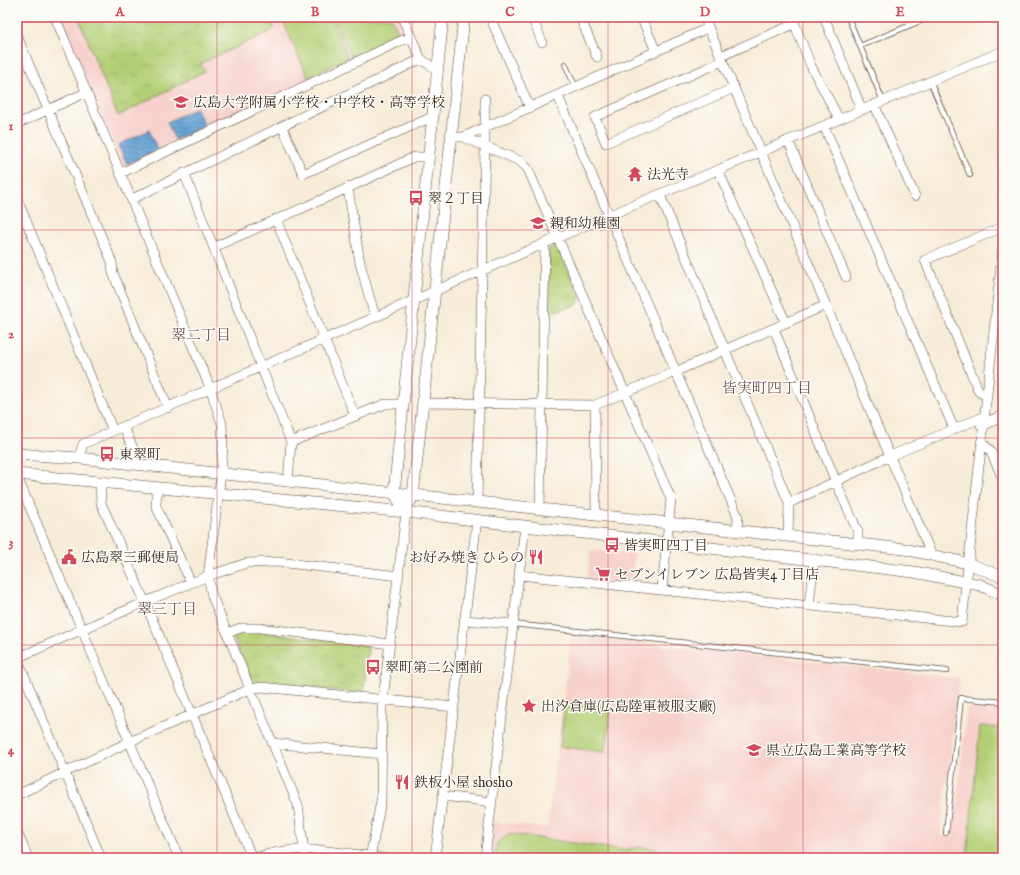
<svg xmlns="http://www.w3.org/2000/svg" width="1020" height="875" font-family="'IM FELL English','Noto Serif JP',serif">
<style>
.built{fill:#f7d0cb}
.grass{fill:url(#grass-tufts);stroke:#777c4a}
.garden{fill:#b3cf75;stroke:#777c4a}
.water{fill:url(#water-rules);stroke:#4f667a}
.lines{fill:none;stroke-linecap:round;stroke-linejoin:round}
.service-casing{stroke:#57473a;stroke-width:6}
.minor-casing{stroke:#57473a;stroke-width:10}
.tertiary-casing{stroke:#57473a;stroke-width:12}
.service{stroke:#fff;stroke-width:4.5}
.minor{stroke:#fff;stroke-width:9}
.tertiary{stroke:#fff;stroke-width:11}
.grid{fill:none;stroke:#d1495b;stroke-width:1;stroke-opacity:0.55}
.labels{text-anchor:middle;stroke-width:3;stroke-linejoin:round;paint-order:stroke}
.poi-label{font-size:14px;fill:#3b2a1e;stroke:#fdfcf7;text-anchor:start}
.neighbourhood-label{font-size:15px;fill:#705052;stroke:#fdfcf7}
.neatline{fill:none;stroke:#d1495b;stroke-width:1.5}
.grid-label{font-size:13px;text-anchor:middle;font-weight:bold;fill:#d1495b}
</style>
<defs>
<pattern id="grass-tufts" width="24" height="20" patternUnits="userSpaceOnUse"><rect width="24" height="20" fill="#b3cf75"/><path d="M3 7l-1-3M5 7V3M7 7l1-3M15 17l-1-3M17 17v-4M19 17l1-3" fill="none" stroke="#9bb265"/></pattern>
<pattern id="water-rules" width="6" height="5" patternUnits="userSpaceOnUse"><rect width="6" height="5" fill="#63a1d5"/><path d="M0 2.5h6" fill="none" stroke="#5383ac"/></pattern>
</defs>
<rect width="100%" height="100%" fill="#fdfcf7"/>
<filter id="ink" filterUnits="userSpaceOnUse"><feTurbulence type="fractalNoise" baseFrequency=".025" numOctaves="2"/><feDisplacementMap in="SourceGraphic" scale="8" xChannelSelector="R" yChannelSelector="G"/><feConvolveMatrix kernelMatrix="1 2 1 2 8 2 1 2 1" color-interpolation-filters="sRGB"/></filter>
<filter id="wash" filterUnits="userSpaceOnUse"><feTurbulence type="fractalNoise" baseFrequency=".012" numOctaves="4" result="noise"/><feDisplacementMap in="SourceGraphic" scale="16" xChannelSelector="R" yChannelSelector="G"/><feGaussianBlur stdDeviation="0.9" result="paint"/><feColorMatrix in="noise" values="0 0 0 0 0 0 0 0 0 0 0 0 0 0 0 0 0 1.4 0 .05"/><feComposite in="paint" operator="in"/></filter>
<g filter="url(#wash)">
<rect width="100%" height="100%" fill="#f7ecd8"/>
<path class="built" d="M60 17H398L406 36 124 168Z
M590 550 634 554 631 583 587 579Z
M575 636 960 678 940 836 953 837 967 707 1003 711V858H489L493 822 547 828 571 640Z"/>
<path class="grass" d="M78 17H272L274 28 269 32 200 64 205 71 118 116Z
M555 246 558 247 580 297 577 305 548 313 549 249Z
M252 631 367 645 368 648 364 691 360 693 276 684H253L234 639 235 635Z"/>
<path class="garden" d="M291 17H331L348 58 308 78 283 21Z
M333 17H391L400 36 352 59Z
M565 701 611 707 606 752 560 747Z
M980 726 1003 728V858H967Z
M510 834 623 850 640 847 729 858H495L497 843Z"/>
<path class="water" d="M196 108 205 126 175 140 167 122Z
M149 130 158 150 127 164 118 145Z"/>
</g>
<g filter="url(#ink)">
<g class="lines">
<g class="service-casing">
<path id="service" d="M848 17 860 46
M565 64 576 88
M930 81 970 175
M883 101 860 46 930 17
M513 624 947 671
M946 833 961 698 1003 702"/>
</g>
<g class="minor-casing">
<path id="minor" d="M55 17 211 390 222 424 223 446 221 474 208 576 212 596 298 805 305 858
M402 17 421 59 437 70
M490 17 530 108
M532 17 542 42
M580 17 597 57
M641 17 656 51
M704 17 932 556
M792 17 811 66 839 119
M824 17 862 110
M17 36 112 262 113 273 168 408
M721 56 794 24
M723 61 595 117 606 143 734 88
M558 96 738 517 737 531
M874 104 915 196
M17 124 87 92
M282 126 303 174 432 117
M824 126 954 429
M451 137H463L520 161 528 169 671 499 662 590
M463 137 708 28
M788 140 846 277
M718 170 786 323
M121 173 411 36
M184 173 291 442 288 482
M348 188 360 263 375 317
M660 195 789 503 788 536
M17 199 113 431
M132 199 421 59
M276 219 355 416
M214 247 348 188 414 157H428
M774 329 836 482 858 532V544
M985 395 979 392 925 260 1003 227
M423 403 595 405 675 372 826 305
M595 405 596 515
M124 427 134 451V464
M291 442 385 404H403
M981 442 990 450 1003 479
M79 458 83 444 610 215 1003 51
M17 477 179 858
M100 482 101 503 145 602 252 858
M157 488 156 506 191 583
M477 503 485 146V99
M789 503 890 456 983 417
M540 509 545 243
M519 575 962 622 1003 248
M809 606 814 560
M464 620 513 624
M227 633 241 628H260L390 644
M17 658 145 602 208 576 247 563 278 562 399 576
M17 658 101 858
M272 743 381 754
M17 795 129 742 250 689 262 687 454 707
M443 796 492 802
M17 832 28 858
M256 858C297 842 340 853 383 858
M370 858 381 801 382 707 406 512
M435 858 477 520
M485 858 525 526"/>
</g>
<g class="tertiary-casing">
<path id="tertiary" d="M982 425 1003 416
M17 454 79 458 904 549 967 563 1003 577
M17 474 406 512 914 572 980 585 1003 595
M410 502 413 496 464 17
M406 512 394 493 443 17"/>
</g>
<use href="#service" class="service"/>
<use href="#minor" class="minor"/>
<use href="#tertiary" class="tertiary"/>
</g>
</g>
<path class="grid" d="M217 17V858M412 17V858M608 17V858M803 17V858M17 230H1003M17 438H1003M17 645H1003"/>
<defs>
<g id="school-bare" transform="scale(1.2)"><path d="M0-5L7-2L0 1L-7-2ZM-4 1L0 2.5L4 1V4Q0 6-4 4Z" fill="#d1495b" stroke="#fdfcf7" stroke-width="2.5" paint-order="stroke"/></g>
<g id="temple-bare" transform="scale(1.2)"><path d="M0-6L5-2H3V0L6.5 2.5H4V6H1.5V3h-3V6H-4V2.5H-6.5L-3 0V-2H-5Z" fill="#d1495b" stroke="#fdfcf7" stroke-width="2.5" paint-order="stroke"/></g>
<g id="bus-bare" transform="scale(1.2)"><path d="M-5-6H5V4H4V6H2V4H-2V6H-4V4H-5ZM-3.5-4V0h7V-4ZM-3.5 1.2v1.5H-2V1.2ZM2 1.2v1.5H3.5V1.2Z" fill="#d1495b" stroke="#fdfcf7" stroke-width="2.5" paint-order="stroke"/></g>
<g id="civic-bare" transform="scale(1.2)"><path d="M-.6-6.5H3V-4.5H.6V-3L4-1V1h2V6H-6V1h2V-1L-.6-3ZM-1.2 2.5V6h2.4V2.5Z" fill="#d1495b" stroke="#fdfcf7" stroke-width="2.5" paint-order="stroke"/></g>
<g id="restaurant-bare" transform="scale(1.2)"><path d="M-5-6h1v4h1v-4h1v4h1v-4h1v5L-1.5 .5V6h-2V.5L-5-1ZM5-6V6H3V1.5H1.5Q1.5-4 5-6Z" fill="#d1495b" stroke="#fdfcf7" stroke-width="2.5" paint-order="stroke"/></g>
<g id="supermarket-bare" transform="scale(1.2)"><path d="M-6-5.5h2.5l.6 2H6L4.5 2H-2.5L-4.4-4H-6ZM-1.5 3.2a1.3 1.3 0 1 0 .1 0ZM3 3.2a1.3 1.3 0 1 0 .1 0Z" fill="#d1495b" stroke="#fdfcf7" stroke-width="2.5" paint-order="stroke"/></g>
<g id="sight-bare" transform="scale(1.2)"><path d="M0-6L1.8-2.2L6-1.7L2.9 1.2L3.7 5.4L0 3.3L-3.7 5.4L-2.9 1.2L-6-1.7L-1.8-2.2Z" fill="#d1495b" stroke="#fdfcf7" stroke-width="2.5" paint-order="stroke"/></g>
</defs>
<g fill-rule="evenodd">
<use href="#school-bare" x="181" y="102"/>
<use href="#temple-bare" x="635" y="174"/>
<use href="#bus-bare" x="416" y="198"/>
<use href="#school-bare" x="538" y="223"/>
<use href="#bus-bare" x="107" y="454"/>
<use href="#bus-bare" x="612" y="545"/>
<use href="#civic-bare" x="69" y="557"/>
<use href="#restaurant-bare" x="536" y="557"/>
<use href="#supermarket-bare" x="603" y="574"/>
<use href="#bus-bare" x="373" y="667"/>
<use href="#sight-bare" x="529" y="706"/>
<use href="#school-bare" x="754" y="750"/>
<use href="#restaurant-bare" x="402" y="782"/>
</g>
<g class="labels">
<g class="poi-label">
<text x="193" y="107">広島大学附属小学校・中学校・高等学校</text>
<text x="647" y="179">法光寺</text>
<text x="428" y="203">翠２丁目</text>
<text x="550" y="228">親和幼稚園</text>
<text x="119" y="459">東翠町</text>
<text x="624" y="550">皆実町四丁目</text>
<text x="81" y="562">広島翠三郵便局</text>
<text x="524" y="562" text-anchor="end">お好み焼き ひらの</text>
<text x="615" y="579">セブンイレブン 広島皆実4丁目店</text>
<text x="385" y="672">翠町第二公園前</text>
<text x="541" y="711">出汐倉庫(広島陸軍被服支廠)</text>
<text x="766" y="755">県立広島工業高等学校</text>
<text x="414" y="787">鉄板小屋 shosho</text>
</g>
<g class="neighbourhood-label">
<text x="201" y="340">翠二丁目</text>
<text x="767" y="393">皆実町四丁目</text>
<text x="167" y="614">翠三丁目</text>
</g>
</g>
<rect width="1020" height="875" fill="none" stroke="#fdfcf7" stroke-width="44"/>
<rect x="22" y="22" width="976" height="831" class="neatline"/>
<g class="grid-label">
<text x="120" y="16">A</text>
<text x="315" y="16">B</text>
<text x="510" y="16">C</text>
<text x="705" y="16">D</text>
<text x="900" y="16">E</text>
<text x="11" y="130">1</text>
<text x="11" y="338">2</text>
<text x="11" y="546">3</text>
<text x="11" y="754">4</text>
</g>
</svg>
